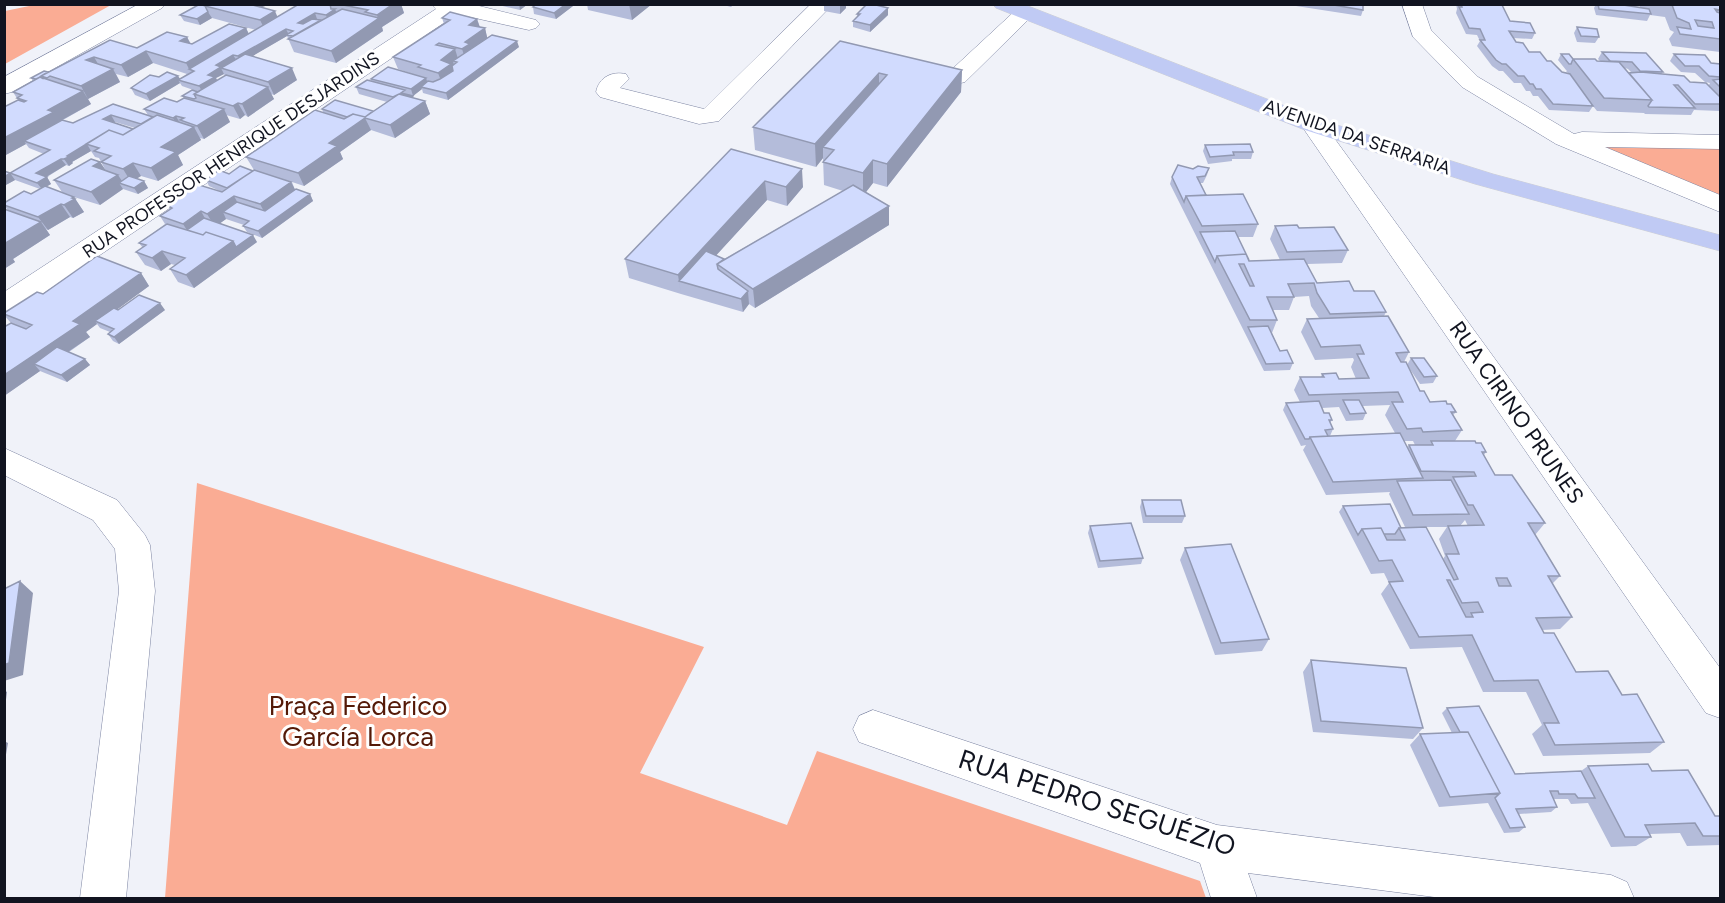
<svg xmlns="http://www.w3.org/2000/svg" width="1725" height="903" font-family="Figtree,sans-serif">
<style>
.green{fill:#faac94}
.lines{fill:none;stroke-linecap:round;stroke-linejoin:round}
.minor-casing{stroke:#7c84a2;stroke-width:1}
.major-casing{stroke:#cfd0d2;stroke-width:1}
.minor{fill:#fff;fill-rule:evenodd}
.major{fill:#c0caf4;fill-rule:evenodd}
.wall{fill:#b4bcda;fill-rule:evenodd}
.shaded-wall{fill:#9299b2}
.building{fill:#d1dbfe;stroke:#9299b2;stroke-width:1.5;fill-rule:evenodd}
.labels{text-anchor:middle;stroke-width:6;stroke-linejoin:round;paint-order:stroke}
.far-street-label{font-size:18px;fill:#111420;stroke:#fff}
.street-label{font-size:22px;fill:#111420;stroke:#fff}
.near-park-label{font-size:27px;fill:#541907;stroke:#fff}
.near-street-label{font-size:27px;fill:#111420;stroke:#fff}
</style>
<rect width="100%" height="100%" fill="#f0f2f9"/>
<path class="green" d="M34 5V4L111 5 5 64V11Z
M1599 146 1720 147V195Z
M197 483 704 647 640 773 787 825 817 751 1200 881 1206 898H165Z"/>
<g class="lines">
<g class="minor-casing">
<path id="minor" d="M139 4H165L162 8 12 92 4 94V77Z
M432 4H471L536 20 540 24 536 28 529 30 457 14 14 313 4 315V292L436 9Z
M811 4H833L719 121 699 124 600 97 596 92C599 77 612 71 626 74L629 79 620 88 704 109Z
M1402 4H1422L1431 30 1478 77 1574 134 1582 132 1720 135V149L1605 147 1720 195V212L1556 144 1462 87 1413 37Z
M1024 7 1031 9 1034 13 1031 17 965 82 957 84 949 82 946 77 949 72 1017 9Z
M1313 118 1321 120 1720 668V718L1706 713 1301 125 1305 120Z
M4 448 117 500 145 535 150 545 155 591 126 898H80L119 591 115 549 93 520 4 475Z
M873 710 1217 825 1611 875 1627 882 1634 898H1442L1248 873 1257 898H1211L1200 863 859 742 853 729 859 716Z"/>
</g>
<g class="major-casing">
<path id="major" d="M993 4H1023L1321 120 1493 174 1720 235V251L1475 184 1305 130 996 8Z"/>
</g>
<use href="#minor" class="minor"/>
<use href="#major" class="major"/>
</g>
<path class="wall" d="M200 4 265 9 278 17 298 5 295 4H401L404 13 382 27 383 31 336 63 294 52 287 36 252 56 297 80 274 95 271 94 274 99 248 117 245 115 240 119 226 115 230 122 204 139 200 138 201 140 178 155 183 165 158 181 141 176 136 179 144 181 148 188 138 194 123 189 100 205 74 197 84 212 73 218 70 217 48 230 46 229 50 235 13 259 15 262 4 269 8 210 4 206V203L31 194 40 189 15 180 4 186V171L10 173 44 154 29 148 26 144 4 156V107L18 100 13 92 33 81 31 78 48 72 110 40 137 48 187 37 191 44H192L246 28 249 34 256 30 212 18 200 25 184 21 180 15ZM153 63 187 74 180 79 159 77 131 88 135 95 150 101 180 83 182 86 199 92 182 96 184 98 177 102 144 109 148 115 113 104 73 123 63 120 91 104 88 99 120 82 116 74 128 77ZM224 74 225 76 217 80 216 78ZM115 122 135 128 133 129 113 123ZM91 151 95 157 99 158 106 171 100 162 54 180 62 192 46 187 51 184 47 177 66 165 69 166 73 163 72 162Z
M494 4H528L520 10Z
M537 4H573V6L556 19 534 14 533 7Z
M587 4H652L632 20 588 10Z
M720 4H734L731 7Z
M824 4H846V8L840 14 824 11Z
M1283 4H1363V10L1361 16Z
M1456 4H1499L1510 21 1535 33 1532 39 1513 38 1516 42 1529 52 1547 61 1562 72 1568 73 1566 71 1567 70H1566L1558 60 1561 54 1573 59 1601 62 1598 59 1602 52 1663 72 1661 74 1690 82 1709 85 1710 83 1705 82 1695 73 1681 72 1670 61 1674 54 1711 63 1720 64V111L1694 110 1691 115 1645 114 1644 113 1597 111 1593 106 1589 112 1549 110 1538 96H1533L1530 91H1526L1521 83H1514L1503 71H1499L1492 66 1477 46 1480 41 1477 35 1466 34 1456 13 1457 9ZM1625 68 1628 69 1632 73H1629Z
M1596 4H1617L1640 7 1639 4H1720V52L1672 46 1669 39 1674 32 1670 30 1665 17 1650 15 1647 21 1596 15 1594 8Z
M888 8V15L870 32 853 27V21L857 17V14Z
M442 18 477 19 480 27 485 28 487 38 519 47 448 100 423 93 422 89 413 96 407 94 413 96 414 98 425 101 430 114 395 138 371 130 340 152 343 159 304 186 292 182 295 190 310 194 313 201 262 238 247 232 243 226 244 225 226 219 220 223 257 242 194 288 178 282 170 269 175 265 171 264 161 271 145 265 136 252 143 248 139 243 165 224 160 216 170 209 168 206 222 192 209 186 206 180 229 174 253 171 254 170 246 157 323 112 322 109 373 111 387 102 359 94 356 87 371 81V79L421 77 398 69 393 57 444 24Z
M1577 27 1599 37 1595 43 1577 42 1574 33Z
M840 41 962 70 961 92 887 187 873 183 866 192 889 206V225L755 308 749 304 743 312 681 294 629 278 625 259 731 149 803 187 787 206 767 200 716 255 724 259 843 191 824 185 823 158 816 167 755 150 753 127Z
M1205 145 1253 152 1251 159H1232V161L1208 164 1203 151Z
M1209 168 1207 175 1203 183H1200L1206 195 1258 224 1253 237H1238L1249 261 1280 260 1270 239 1275 226 1299 228 1348 250 1342 263 1307 264 1317 283 1354 291 1386 312 1384 316 1409 352 1404 362 1420 391 1430 402 1447 404 1456 412 1453 415 1462 430 1455 441 1476 443 1486 452 1484 455 1495 475 1545 523 1535 535 1560 576 1552 584 1572 617 1560 629 1542 630 1544 633 1576 672 1622 695 1664 742 1650 753 1543 756 1532 734 1542 725 1526 692H1483L1462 647 1410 649 1381 594 1389 583 1384 573 1371 574 1339 512 1343 506 1401 528 1405 527 1389 494 1390 492 1326 495 1303 450 1306 445 1301 446 1283 410 1286 403 1300 402 1294 390 1300 377H1321L1322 374 1339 379H1356L1351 367 1354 360 1353 358 1315 360 1301 332 1307 319 1319 318 1311 306 1309 296 1294 297 1289 310H1273L1277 320 1272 333 1280 351 1293 363 1290 370 1264 371 1170 184 1172 177 1193 169ZM1390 405 1385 415 1395 433 1330 436 1333 429 1330 423 1332 420 1324 413 1322 408 1339 407 1346 421 1363 420 1366 413 1363 406ZM1404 441H1413L1415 445H1409L1407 447ZM1465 520 1468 526H1460ZM1426 527H1447L1439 539 1445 556 1443 559Z
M141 273 149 286 117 309 165 310 119 344 113 341 108 334 110 332 100 328 97 324 86 332 90 337 69 352 85 359 90 365 67 382 40 371 4 396 11 323 4 315V313L43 294Z
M1411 358 1437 376 1433 383 1420 384 1407 365Z
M1142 500 1185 516 1182 523H1143L1140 507Z
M1090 526 1143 558 1141 564 1098 568 1088 533Z
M1185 548 1269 639 1262 651 1215 655 1180 560Z
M1311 660 1423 728 1413 739 1313 732 1303 672Z
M1447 708 1515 774 1581 771 1588 766 1652 771 1715 816H1720V845L1687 846 1680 833 1650 834 1651 837 1636 846 1611 847 1588 803 1571 804 1568 799H1554L1557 807 1551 812 1519 814 1525 827 1519 832 1504 833 1488 803 1439 807 1410 745 1420 734 1452 733 1442 713Z"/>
<path class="shaded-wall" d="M393 4H401L404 13 382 27 383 31 336 63 331 51 378 19 377 15Z
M519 4H528L520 10Z
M566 4H573V6L556 19 554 13Z
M629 4H652L632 20Z
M840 4H846V8L840 14Z
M888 8V15L870 32V25Z
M335 9 338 16 328 22 326 15Z
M275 11 280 23 266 32 260 20Z
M208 12 212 18 200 25 197 19Z
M315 13 317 19 301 29 298 23Z
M477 19 481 31 485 28 488 41 466 61 462 49 465 42 469 25Z
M246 28 252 41 194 71 189 69 186 63Z
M286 29 289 35H286L287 36 241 63 238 56Z
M187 37 193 49 180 41Z
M517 41 519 47 448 100 446 93Z
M455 49 459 62 453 61 454 65 455 77 443 86 438 73 441 60Z
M146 51 153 63 128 77 121 65Z
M233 55 237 61 221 68 224 74 216 78 219 84 203 93 199 86 208 75 216 65Z
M94 57 101 69 86 60Z
M292 68 297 80 274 95 268 82Z
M113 69 120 82 88 99 81 86Z
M962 70 961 92 887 187V164Z
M879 73V95L823 147V158L816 167 815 144Z
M178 76 181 80H178L180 83 150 101 146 94Z
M426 78 428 84 421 87 422 89 413 96 411 89Z
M268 87 274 99 248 117 242 104Z
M83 91 91 104 24 141 26 144 4 156V138L48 110Z
M425 101 430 114 395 138 390 125Z
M238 103 245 115 240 119 233 106Z
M224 109 230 122 204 139 197 126Z
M111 115 115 122 107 126 103 119Z
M176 116 183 129 180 131 173 118Z
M365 118 371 130 340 152 343 159 304 186 298 173 329 143Z
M194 127 201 140 178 155 183 165 158 181 151 168 161 147Z
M87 144 91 151 72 162 73 163 69 166 64 159 67 156Z
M61 159 66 165 41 180 36 173Z
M873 160V183L863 196V173Z
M100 162 109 175 93 166Z
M133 163 141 176 131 182 123 169Z
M802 169 803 187 787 206 786 187Z
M10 173 15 180 4 186V177Z
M118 175 124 184 119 183 123 189 100 205 91 192Z
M47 177 51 184 42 189 37 183Z
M144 181 148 188 138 194 134 188Z
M765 181 767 200 690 284 679 281 681 294 678 275Z
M291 182 298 195 267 217 260 204Z
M310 194 313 201 262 238 258 231Z
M234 196 241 209 223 212 226 219 215 227 207 214Z
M74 197 84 212 73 218 64 205Z
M61 204 70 217 48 230 38 217Z
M889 206V225L755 308 753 289Z
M201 211 208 224 188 232 183 224Z
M41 222 50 235 13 259 15 262 4 269V244Z
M253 235 257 242 194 288 186 275 233 241Z
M162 251 171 264 161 271 152 258Z
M141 273 149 286 99 323 95 321 97 324 86 332 90 337 44 368 34 364 40 371 4 396V375L73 321Z
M748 291 749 304 743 312 741 299Z
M160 303 165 310 119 344 114 337Z
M85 359 90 365 67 382 61 375Z
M20 581 33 593 23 675 4 681V665Z
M4 690 7 692 4 715Z
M4 741 8 743 4 766Z"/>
<path class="building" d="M200 4H208L205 6 208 12 197 19 180 15Z
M208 4H249L275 11 260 20 205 6Z
M249 4H259L263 6 260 7Z
M299 4H330L331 9H335L326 15 315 13 298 23 303 24 312 19 321 20 293 36 286 35 293 31 286 29 238 56 233 55 216 65 221 67 208 75 215 77 199 86 178 80 194 71 189 69Z
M338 4H393L377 15 365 12 368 10Z
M537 4H566L554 13 533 7Z
M867 4H872L888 8 870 25 853 21 860 14H857Z
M1328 4H1363V10Z
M1461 4 1502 5 1510 21 1530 23 1535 33 1509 31 1516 42 1523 43 1529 52H1540L1547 61H1551L1562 72 1570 74 1593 106 1553 104 1541 89H1536L1533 84H1530L1524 76H1518L1506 64H1502L1496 60 1480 40H1485L1480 29 1469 28 1459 7H1462Z
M1598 4H1617L1649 9 1651 14 1599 9Z
M1668 4H1720V10L1715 9 1717 12 1720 13V39L1680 34 1677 27 1691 29 1689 23 1677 18 1672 5ZM1695 20 1712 22 1714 28 1698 26Z
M342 9 379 18 331 51 288 39Z
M450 12 477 19 469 25 485 28 465 42 470 44 462 49 439 43 436 45 455 49 441 60 451 64 438 73 418 67 421 65 393 57 450 20 442 18Z
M229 24 246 28 186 63 146 51 121 65 94 57 86 60 113 69 81 86 50 76 47 78 41 76 110 40 137 48 167 32 187 37 180 41 192 44Z
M1577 27 1597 29 1599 37 1581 36Z
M492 35 517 41 446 93 421 87 428 81 433 82 440 79 453 71 452 66 457 62 453 61Z
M840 41 962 70 887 164 873 160 863 173 823 162 834 150 823 147 887 75 879 73 815 144 753 127Z
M1602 52 1646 53 1663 72 1640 71 1632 62 1610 61Z
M245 54 292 68 268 82 221 68Z
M1561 54H1569L1573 59 1571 64H1569Z
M1674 54 1705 55 1711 63 1720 64V77L1709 76 1699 66H1685Z
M1573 59H1595L1597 61 1619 62 1652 100 1604 98Z
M388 67 426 78 411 89 371 79Z
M44 71 48 72 41 76 42 78 40 77 36 79 31 78Z
M167 72 178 76 146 94 131 88 150 75 159 77Z
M1641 72 1684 76 1690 82 1706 83 1720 97V104H1695L1678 85H1674L1695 108 1649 107 1648 106 1652 100 1629 73Z
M226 75 268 87 242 104 238 103 233 106 194 94Z
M40 77 83 91 48 110 54 112 4 138V107L18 100 24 102 26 101 17 98 22 95 13 92Z
M1720 79V87L1713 80Z
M367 80 405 90 401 93 413 96 412 97 399 94 393 97 356 87Z
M192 90 198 92 194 94 196 98 194 99 182 96Z
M399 94 425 101 390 125 365 118 329 143 337 146 298 173 246 157 315 110 344 119 353 114 365 117Z
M164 98 177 102 184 98 224 109 197 126 180 120 184 118 176 116 173 118 144 109Z
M335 100 373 111 365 117 353 114 347 117 322 109Z
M113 104 153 117 141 124 111 115 103 119 133 129 123 135 109 130 67 156 69 157 64 159H61L36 173 47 177 37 183 10 173 50 150 24 141 62 120 73 123Z
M157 115 194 127 161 147 176 152 151 168 133 163 123 169 101 162 111 156 94 151 99 148 86 144 109 130 123 135Z
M1250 144 1253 152H1233L1234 155 1210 157 1205 145Z
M731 149 802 169 786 187 765 181 678 275 625 259Z
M91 159 100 162 93 166 118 175 91 192 54 180Z
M1178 165 1193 169 1198 166 1209 168 1205 176 1197 177 1206 195 1186 196 1184 202 1172 177Z
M240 166 253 171 227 188 206 180 219 170 229 174Z
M254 170 291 182 260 204 234 196 207 214 201 211 183 224 160 216 172 208 168 206 196 184 222 192Z
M4 171 10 173 4 177Z
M129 176 144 181 134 188 119 183Z
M853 185 889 206 753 289 717 264Z
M45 186 74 197 72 198 75 199 64 205 61 204 38 217 4 205V203L24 191 31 194Z
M296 189 310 194 258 231 243 226 249 221 223 212 237 202 265 211Z
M1243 194 1258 224 1202 226 1186 196Z
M4 209 41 222 4 244Z
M204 218 253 235 236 247 233 241 206 232 203 235 187 230Z
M167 224 203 235 206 232 233 241 186 275 170 269 185 258 162 251 152 258 136 252 146 245 139 243Z
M1297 225 1299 228 1334 227 1348 250 1287 252 1275 226Z
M1235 231 1249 260 1246 254 1217 256 1215 262 1200 232Z
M706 251 724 259 717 264 718 269 748 291 741 299 679 281Z
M1246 254 1249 261 1304 259 1317 283 1349 281 1354 291H1374L1386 312 1330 314 1317 293 1314 283 1288 284 1294 297H1267L1277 320H1250L1217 256ZM1239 264H1244L1254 286H1250Z
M97 256 141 273 73 321 80 324 4 375V327L11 323 26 329 32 325 4 314V313L37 292 43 294Z
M139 295 160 303 114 337 108 334 114 329 95 321 114 308 118 310Z
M1388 316 1409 352 1396 353 1401 362H1406L1420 391H1424L1430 402 1446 401 1447 404H1451L1456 412H1451L1462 430 1423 432 1421 428 1407 429 1392 402H1403L1398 392 1309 395 1300 377H1324L1322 374 1336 373 1339 379 1369 378 1357 354H1364L1360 345 1321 347 1307 319Z
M1268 326 1280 351 1287 350 1293 363 1266 364 1248 327Z
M57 347 85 359 61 375 34 364Z
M1411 358H1424L1437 376 1424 377Z
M1343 400H1359L1366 413 1350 414Z
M1319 401 1324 413H1329L1332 420H1329L1333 429 1325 430 1328 436 1310 437 1309 439H1305L1286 403Z
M1400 433 1423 478 1333 482 1310 437Z
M1431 441H1475L1476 443H1481L1486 452H1482L1495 475H1512L1545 523H1528L1560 576H1548L1572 617 1536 618 1544 633H1554L1576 672 1608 671 1622 695 1637 694 1664 742 1555 745 1544 723H1559L1538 680 1494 681 1472 635 1419 637 1389 582 1403 581 1392 560 1379 561 1362 529 1381 528 1387 540H1405L1399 528 1426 527 1454 580 1458 579 1446 554H1459L1448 526 1484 525 1473 505H1468L1453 477 1476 476 1474 472 1421 471 1409 445H1433ZM1496 578H1507L1511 586H1499ZM1447 580H1450L1462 603 1478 602 1483 612 1471 613 1473 617H1466Z
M1451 480 1469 514 1413 515 1397 481Z
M1142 500H1181L1185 516H1146Z
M1390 504 1401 528H1399L1395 534H1384L1381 528 1362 529 1358 535 1343 506Z
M1131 523 1143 558 1100 561 1090 526Z
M1231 544 1269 639 1221 643 1185 548Z
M20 581 9 663 4 665V589Z
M1311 660 1406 668 1423 728 1321 721Z
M1479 706 1515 774 1581 771 1595 798H1578L1575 794H1559L1558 791H1550L1557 807 1516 809 1525 827 1510 828 1495 798 1500 793 1468 732H1460L1447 708Z
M1468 732 1500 793 1450 797 1420 734Z
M1648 764 1652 771 1688 770 1715 816H1720V836H1703L1695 823 1645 825 1651 837H1625L1588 766Z"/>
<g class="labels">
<g class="far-street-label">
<text transform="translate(1357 137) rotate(19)" y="6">AVENIDA DA SERRARIA</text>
<text transform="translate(231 155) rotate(-34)" y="6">RUA PROFESSOR HENRIQUE DESJARDINS</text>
</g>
<g class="street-label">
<text transform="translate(1517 412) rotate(55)" y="8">RUA CIRINO PRUNES</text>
</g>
<g class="near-park-label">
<text x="358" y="715">Praça Federico<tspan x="358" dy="31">García Lorca</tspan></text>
</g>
<g class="near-street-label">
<text transform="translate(1097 803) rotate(18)" y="9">RUA PEDRO SEGUÉZIO</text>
</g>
</g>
<rect width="1725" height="903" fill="none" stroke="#111420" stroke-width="12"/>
</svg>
